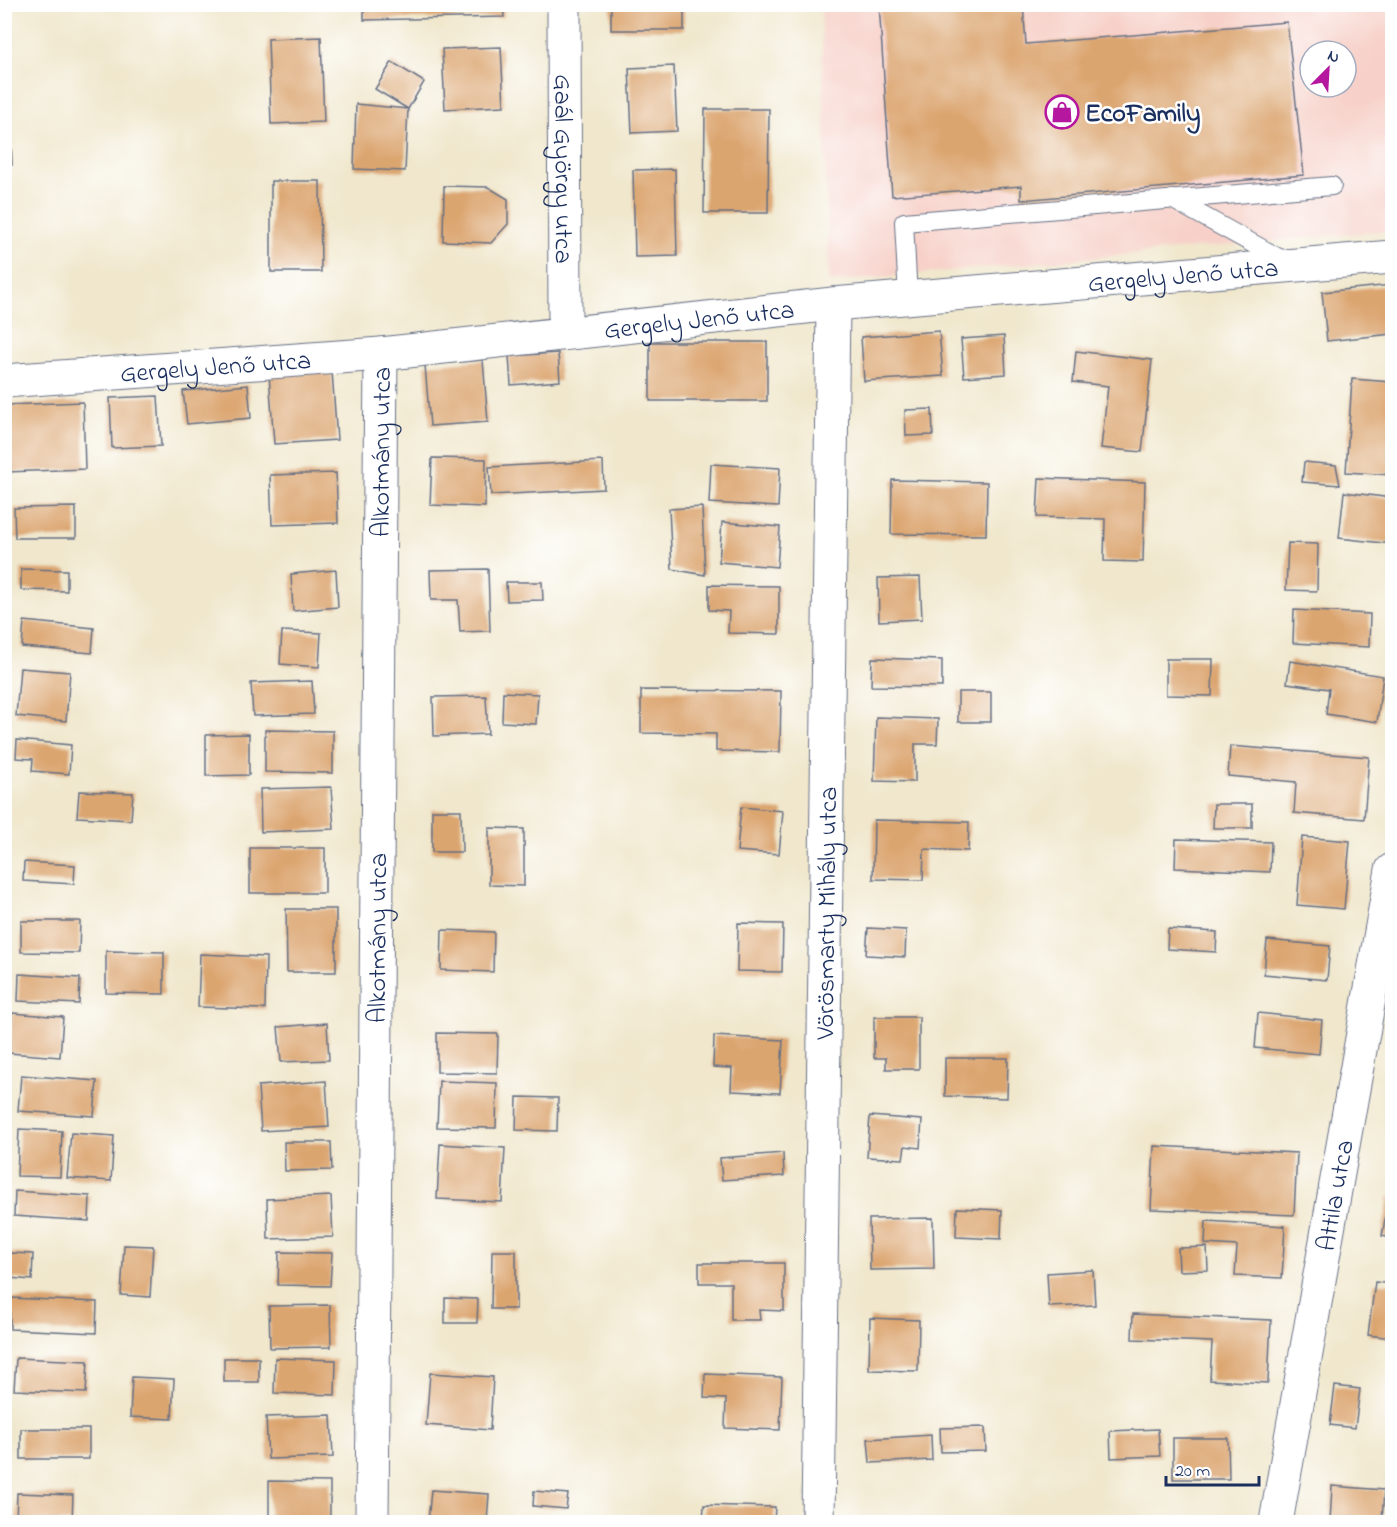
<svg xmlns="http://www.w3.org/2000/svg" width="1397" height="1527" font-family="'Indie Flower',sans-serif">
<style>
.built{fill:#f7d1c9;fill-rule:evenodd}
.building{fill:#dba570}
.lines{fill:none;stroke-linecap:round;stroke-linejoin:round}
.service-casing{stroke:#666f84;stroke-width:20}
.minor-casing{stroke:#666f84;stroke-width:35}
.service{stroke:#fff;stroke-width:18}
.minor{stroke:#fff;stroke-width:33}
.labels{text-anchor:middle;stroke-width:5;stroke-linejoin:round;paint-order:stroke}
.poi-label{font-size:26px;font-weight:bold;fill:#1b2f5e;stroke:#fff;text-anchor:start}
.street-label{font-size:26px;fill:#1b2f5e;stroke:#fff}
</style>
<rect width="100%" height="100%" fill="#fff"/>
<filter id="ink" filterUnits="userSpaceOnUse"><feTurbulence type="fractalNoise" baseFrequency=".0167" numOctaves="2"/><feDisplacementMap in="SourceGraphic" scale="12" xChannelSelector="R" yChannelSelector="G"/><feConvolveMatrix kernelMatrix="1 2 1 2 8 2 1 2 1" color-interpolation-filters="sRGB"/></filter>
<filter id="wash" filterUnits="userSpaceOnUse"><feTurbulence type="fractalNoise" baseFrequency=".008" numOctaves="4" result="noise"/><feDisplacementMap in="SourceGraphic" scale="24" xChannelSelector="R" yChannelSelector="G"/><feGaussianBlur stdDeviation="1.35" result="paint"/><feColorMatrix in="noise" values="0 0 0 0 0 0 0 0 0 0 0 0 0 0 0 0 0 1.4 0 .05"/><feComposite in="paint" operator="in"/></filter>
<g filter="url(#wash)">
<rect width="100%" height="100%" fill="#f0e7cc"/>
<path class="built" d="M821 5H1392V230L829 282ZM1310 51H1346V87H1310Z"/>
<g id="blocks">
<path class="building" d="M364 4H503L504 17 364 20Z
M611 4H684V30H611Z
M879 4H1023L1026 44 1287 22 1304 175 1021 200V186L892 196Z
M321 37 324 122 271 124 268 39Z
M501 47 504 106 445 109 442 49Z
M392 62 424 82 408 109 405 171 354 169 356 104 408 109 375 89Z
M674 66 677 131 632 133 629 68Z
M705 109H769L768 213H704Z
M4 141H11L12 165 4 166Z
M675 169 677 256 635 257 633 170Z
M271 181H320L321 272H271Z
M444 186 488 187 508 199V224L491 243 443 241Z
M1392 285V334L1327 341 1322 292Z
M939 331 943 376 864 381 861 337Z
M1004 336 1006 374 964 377 961 339Z
M650 342H767V401H650Z
M1076 351 1152 360 1142 452 1101 448 1108 386 1073 382Z
M558 353 560 381 511 385 509 356Z
M483 360 488 422 430 426 425 365Z
M332 371 337 440 274 444 269 375Z
M1352 379 1392 382V475L1346 472Z
M248 385 251 418 187 424 183 391Z
M158 396 161 446 112 448 110 398Z
M83 402 85 469 6 472 4 405Z
M932 409 933 435 906 436 905 410Z
M432 458 486 459 485 507 430 505Z
M603 461 604 489 491 495 489 467Z
M1304 462 1336 465 1340 485 1302 482Z
M711 464 780 468 778 507 709 503Z
M336 473 338 523 272 525 270 475Z
M1039 478 1145 482 1143 562 1104 561 1105 519 1037 517Z
M892 480 987 482 986 535 891 534Z
M1344 492 1392 498V544L1339 538Z
M76 507V538H15L14 508Z
M702 507 705 575 672 569 669 509Z
M722 522 780 527 777 567 719 562Z
M1288 543 1318 544 1317 591 1286 590Z
M21 569 67 570V591L21 590Z
M488 569 490 631 460 632 458 600H431L430 570Z
M336 570 338 607 293 611 291 574Z
M920 577 922 619 879 621 878 578Z
M506 582H542L543 600 507 601Z
M709 585 779 586V634L728 633 729 611 709 610Z
M1294 610 1370 614 1369 647 1293 643Z
M24 621 94 628 92 653 22 647Z
M282 631 321 633 319 667 280 664Z
M872 658 942 660V687L871 686Z
M1166 659H1213L1212 696 1166 695Z
M1290 661 1383 676 1377 722 1326 714 1329 689 1287 683Z
M20 668 70 672 66 721 16 716Z
M312 681 314 714 253 716 251 683Z
M641 690 781 691 780 752 716 751V734L641 733Z
M503 692 538 694 536 724 502 722Z
M958 692H991V722H958Z
M486 696 488 734 434 736 433 697Z
M876 717 938 719 937 744H915V782L874 781Z
M265 730 333 731V773L265 772Z
M249 734V775L206 776V735Z
M17 740 71 745 69 774 32 771 33 759 16 758Z
M1230 746 1369 757 1364 819 1294 813 1296 782 1228 776Z
M331 787 334 829 261 832 260 789Z
M79 791 133 793 131 820 77 817Z
M1214 804H1252V828H1213Z
M741 807 783 811 779 854 737 851Z
M432 810H461L462 852H432Z
M874 820 969 822 968 851 924 849 923 880 873 879Z
M489 828 524 829V886L489 885Z
M1302 837 1350 841 1344 909 1297 905Z
M1176 839 1271 842 1270 872 1175 868Z
M250 848H325V893H250Z
M24 862 75 865 74 884 23 881Z
M286 909H336V972H287Z
M21 921H80L79 953 21 952Z
M738 923 783 924 782 972 737 971Z
M868 928 906 930 905 957 866 955Z
M1168 929 1217 932 1216 952 1167 949Z
M442 930 494 932 493 972 441 970Z
M1267 940 1330 946 1327 980 1264 974Z
M106 951 164 952V994L106 993Z
M200 954 266 957 265 1009 198 1007Z
M19 974 80 978 79 1004 18 1001Z
M12 1013 63 1017 60 1057 9 1053Z
M1258 1013 1322 1020 1319 1054 1255 1048Z
M874 1017H919V1069H886V1058H874Z
M327 1023 329 1060 281 1062 278 1027Z
M437 1033 498 1034 497 1073 437 1072Z
M714 1036 783 1040 780 1093 731 1091 732 1068 713 1067Z
M945 1058H1008L1007 1098 945 1096Z
M21 1075 97 1081 94 1116 18 1111Z
M326 1081 329 1127 261 1131 258 1086Z
M439 1081 497 1083 496 1128 437 1127Z
M517 1097 558 1098 557 1131 516 1130Z
M870 1116 922 1120 920 1148 905 1146 903 1159 867 1157Z
M19 1129 62 1131 60 1177 17 1176Z
M71 1133 114 1136 111 1181 67 1178Z
M284 1142H331L332 1170 285 1171Z
M440 1144 505 1148 502 1202 437 1199Z
M1154 1146 1297 1153 1294 1215 1151 1209Z
M783 1153 784 1176 722 1180 720 1158Z
M15 1191 90 1196 89 1221 14 1216Z
M331 1196 333 1237 268 1239 267 1199Z
M1389 1197 1392 1198V1238L1382 1236Z
M957 1208 1002 1210 1001 1239 956 1237Z
M933 1218 934 1269 870 1270 869 1219Z
M1206 1221 1285 1226 1282 1278 1235 1276 1237 1246 1205 1244Z
M124 1245 153 1246 150 1297 121 1295Z
M1207 1247 1208 1270 1179 1271 1178 1248Z
M492 1251H516V1309H491Z
M279 1252 332 1253 330 1286 278 1285Z
M10 1253 33 1254 32 1280 9 1278Z
M699 1263H784V1311L759 1310 760 1320H731V1283H699Z
M1093 1270 1095 1305 1049 1307 1047 1273Z
M1375 1282 1392 1284V1338L1368 1335Z
M10 1298 97 1302 96 1333 10 1329Z
M445 1298 478 1299 477 1323H445Z
M330 1305 331 1347 270 1348 269 1306Z
M1133 1314 1271 1320 1268 1383 1210 1380 1212 1342 1132 1339Z
M870 1318 919 1320 918 1371 869 1370Z
M16 1358 88 1361 86 1393 14 1390Z
M224 1358H259V1382H224Z
M275 1358 336 1360 335 1395 274 1393Z
M430 1373 493 1377 490 1430 426 1425Z
M705 1374 782 1377 780 1430 725 1428 726 1399 704 1398Z
M132 1377 174 1379 172 1419 130 1417Z
M1335 1386 1360 1389 1355 1428 1330 1425Z
M331 1415 333 1457 268 1459 266 1417Z
M985 1427 986 1451 941 1452 940 1428Z
M21 1429H89V1459H21Z
M1158 1429 1160 1456 1111 1458 1110 1431Z
M931 1435 932 1460 870 1463 868 1439Z
M1173 1438H1228L1229 1479H1173Z
M269 1481 330 1482V1522H269Z
M1332 1486 1384 1490 1382 1522H1330Z
M431 1490 489 1494 487 1522H428Z
M534 1491 568 1494 566 1509 533 1506Z
M17 1493 73 1495 72 1522H16Z
M704 1505 775 1507 774 1522H703Z"/>
</g>
</g>
<g filter="url(#ink)">
<use href="#blocks" fill-opacity="0" stroke="#666f84" stroke-width="1.5"/>
<g class="lines">
<g class="service-casing">
<path id="service" d="M1172 199 1286 262
M908 298 904 222 1332 186"/>
</g>
<g class="minor-casing">
<g id="minor">
<path id="s1" d="M564 4 565 332"/>
<path id="s2" d="M4 381 381 354 833 304 1392 257"/>
<path id="s3" d="M372 1522 381 354"/>
<path id="s4" d="M818 1522 833 304"/>
<path id="s5" d="M1276 1522 1392 870"/>
</g>
</g>
<use href="#service" class="service"/>
<use href="#minor" class="minor"/>
</g>
</g>
<defs>
<g id="shop-ring" transform="scale(1.725)"><circle r="9.5" fill="#fff" stroke="#b5179e" stroke-width="1.5"/><path d="M-5-2.5h2.3a2.7 3.5 0 0 1 5.4 0H5L5.5 6h-11ZM-1.5-2.5h3a1.5 2.3 0 0 0-3 0Z" fill="#b5179e"/></g>
</defs>
<g fill-rule="evenodd">
<use href="#shop-ring" x="1062" y="112"/>
</g>
<g class="labels">
<g class="poi-label">
<text x="1085" y="121">EcoFamily</text>
</g>
<g class="street-label">
<text dy="9" stroke="none"><textPath href="#s1" startOffset="165">Gaál György utca</textPath></text>
<text dy="9" stroke="none"><textPath href="#s2" startOffset="1184">Gergely Jenő utca</textPath></text>
<text dy="9" stroke="none"><textPath href="#s2" startOffset="698">Gergely Jenő utca</textPath></text>
<text dy="9" stroke="none"><textPath href="#s2" startOffset="212">Gergely Jenő utca</textPath></text>
<text dy="9" stroke="none"><textPath href="#s3" startOffset="1070">Alkotmány utca</textPath></text>
<text dy="9" stroke="none"><textPath href="#s4" startOffset="609">Vörösmarty Mihály utca</textPath></text>
<text dy="9" stroke="none"><textPath href="#s3" startOffset="584">Alkotmány utca</textPath></text>
<text dy="9" stroke="none"><textPath href="#s5" startOffset="332">Attila utca</textPath></text>
</g>
</g>
<rect width="1397" height="1527" fill="none" stroke="#fff" stroke-width="24"/>
<g transform="translate(1328 69) rotate(24)"><circle r="28" fill="#ffffff" stroke="#a4acbf" stroke-width="1.5"/>
<path d="M0-4.5L10 22L0 15L-10 22Z" fill="#b5179e"/>
<text y="-9" font-size="16" font-weight="bold" text-anchor="middle" fill="#1b2f5e">N</text>
</g>
<path d="M1166 1476v9h93v-9" fill="none" stroke="#1b2f5e" stroke-width="3"/>
<text x="1175" y="1476" font-size="18" fill="#1b2f5e" stroke="#ffffff" stroke-width="4.5" paint-order="stroke">20 m</text>
</svg>
